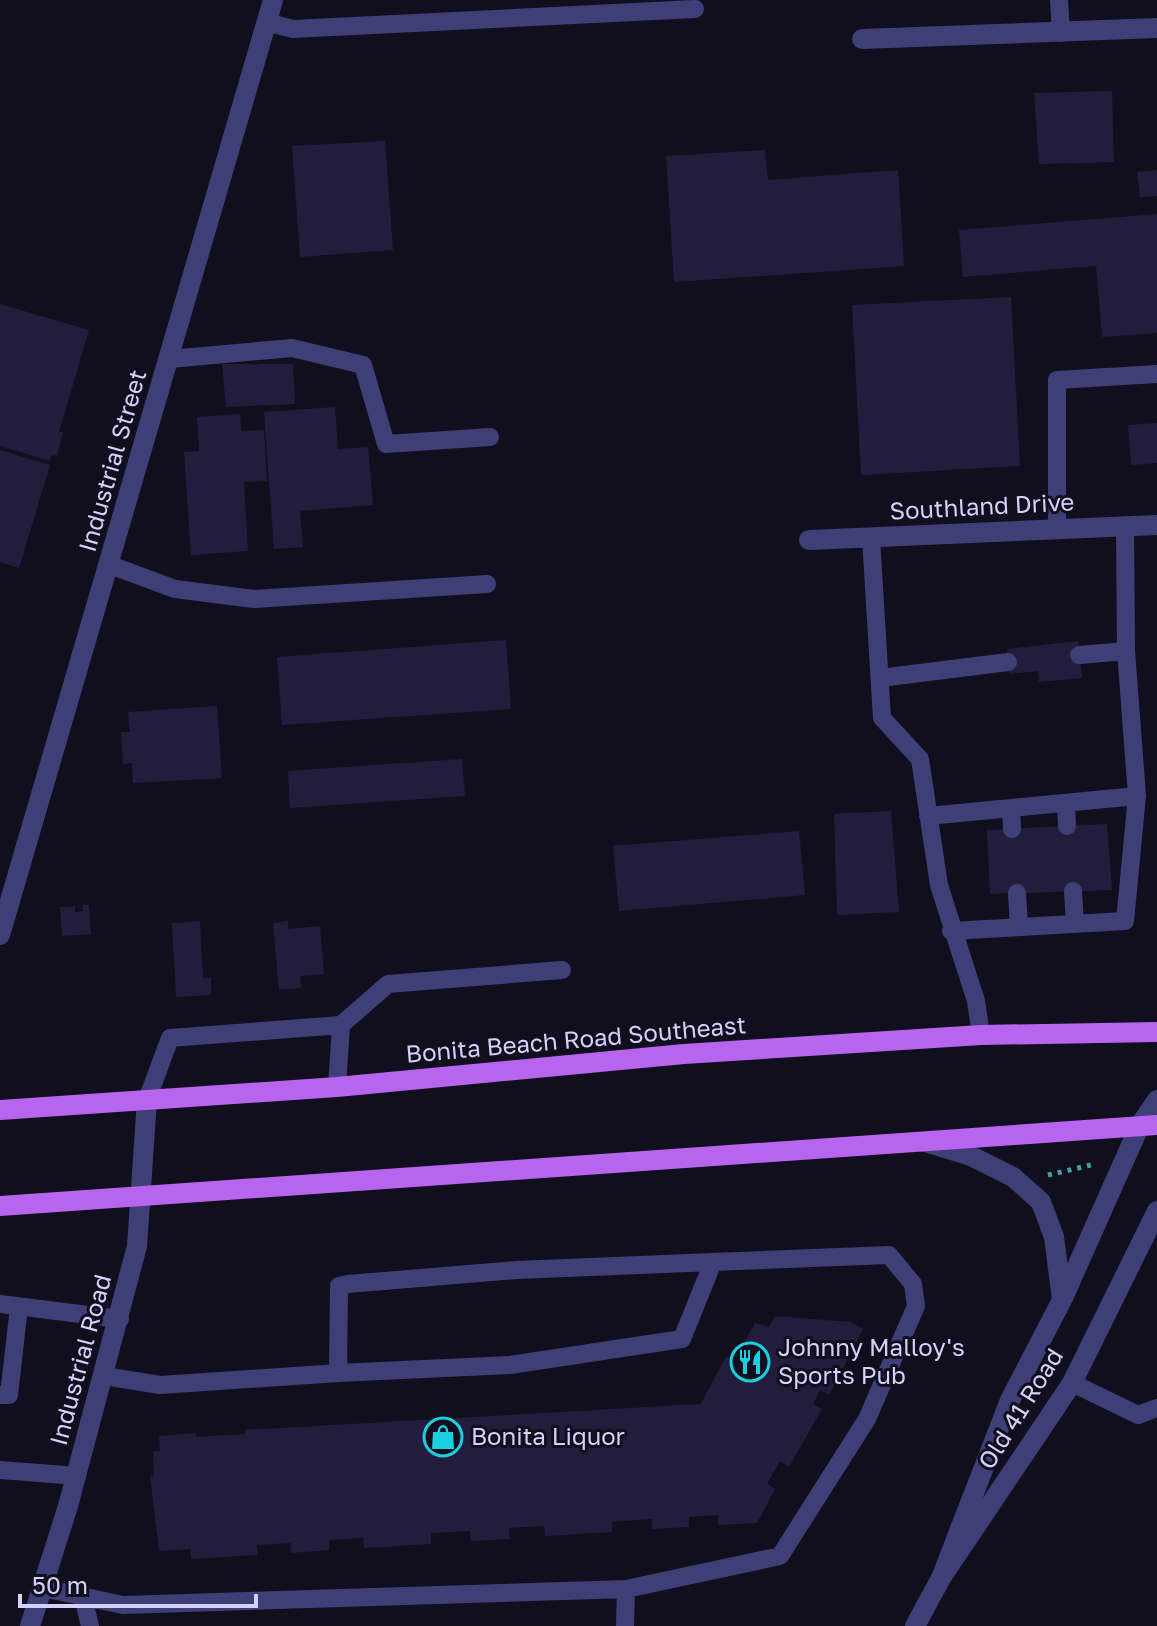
<svg xmlns="http://www.w3.org/2000/svg" width="1157" height="1626" font-family="'Golos Text',sans-serif">
<style>
.building{fill:#231d3d}
.lines{fill:none;stroke-linecap:round;stroke-linejoin:round}
.path{stroke:#3aa59c;stroke-width:5;stroke-dasharray:4 6;stroke-linecap:butt}
.service{stroke:#3f3f78;stroke-width:18}
.minor{stroke:#3f3f78;stroke-width:20}
.tertiary{stroke:#3f3f78;stroke-width:20}
.primary{stroke:#b764ee;stroke-width:20}
.labels{text-anchor:middle;stroke-width:6;stroke-linejoin:round;paint-order:stroke}
.street-label{font-size:24px;fill:#d5d1fa;stroke:#110f1e}
.poi-label{font-size:24px;fill:#d5d1fa;stroke:#110f1e;text-anchor:start}
</style>
<rect width="100%" height="100%" fill="#110f1e"/>
<path class="building" d="M1112 91 1114 162 1039 164 1034 93Z
M385 141 393 250 300 257 292 146Z
M765 150 768 180 898 170 904 266 674 282 666 156Z
M1157 170V196L1140 197 1137 172Z
M1157 214V333L1102 337 1096 266 963 277 959 230Z
M1011 297 1020 466 861 475 852 305Z
M0 304 89 330 59 432H63L57 456 52 455 50 461 0 446Z
M222 364H293L295 404 226 407Z
M335 407 338 449 368 447 373 505 300 511 303 547 274 549 264 412Z
M240 414 241 431 264 430 267 481 244 482 248 551 191 555 184 452 199 451 197 417Z
M1157 423V463L1131 465 1128 425Z
M0 450 50 465 19 568 0 562Z
M506 640 511 709 282 725 277 657Z
M1078 641 1082 678 1039 682 1038 671 1009 674 1007 649Z
M217 706 222 778 133 783 132 763 123 764 121 732H130L128 712Z
M462 759 465 796 290 808 288 771Z
M891 811 899 912 837 915 834 814Z
M1107 824 1112 890 990 894 987 830Z
M799 831 805 895 619 911 613 846Z
M83 905H89L91 934 62 936 60 907 75 906V912L83 911Z
M200 921 203 978H211V995L176 997 172 923Z
M288 921V929L320 926 324 974 300 976 301 988 279 990 273 923Z
M775 1316 850 1322 863 1329 829 1395 820 1390 813 1404 822 1409 789 1467 780 1461 767 1484 775 1489 757 1523 718 1525V1515L689 1517V1527L652 1529V1519L612 1522V1532L545 1536 544 1526 509 1528 510 1539 471 1541 470 1531 431 1533V1544L364 1548 363 1538 329 1540V1550L291 1553 290 1543 257 1545 258 1555 191 1559 190 1549 159 1551 150 1476 154 1475 153 1451H160L159 1436 196 1433V1437L245 1434V1430L701 1404 726 1356 738 1362 740 1359 736 1357 755 1323 769 1327Z"/>
<g class="lines">
<path class="path" d="M1048 1175 1091 1165"/>
<path class="service" d="M1059 0 1061 33
M266 22 293 29 695 9
M169 359 292 348 363 365 386 444 490 437
M1057 530V380L1157 374
M871 538 882 718 920 759 939 885 976 1001 981 1035
M110 565 175 589 254 599 487 584
M1079 655 1126 651
M880 678 1008 662
M1066 803 1067 826
M1011 808 1012 829
M928 816 1137 796
M1073 891 1075 924
M1017 893 1019 927
M951 931 1125 921 1137 796 1126 651 1125 526
M341 1025 388 984 562 970
M147 1100 170 1038 341 1025 337 1087
M0 1304 120 1319
M104 1376 160 1385 338 1373 339 1286 348 1284 517 1270 713 1262 682 1339 510 1365 338 1373
M1072 1383 1138 1415 1157 1408
M0 1395H9L19 1307
M0 1470 77 1476
M43 1588 123 1605 626 1589
M83 1597 90 1626
M625 1626 626 1589 780 1556 867 1419 916 1306 913 1284 889 1255 713 1262"/>
<path class="minor" d="M862 39 1157 28
M809 540 1157 525
M0 935 273 0
M30 1626 68 1506 137 1246 147 1100"/>
<path class="tertiary" d="M925 1142 971 1156 1013 1177 1041 1202 1054 1237 1062 1300 1010 1400 941 1578
M1063 1298 1140 1125 1157 1100
M915 1626 941 1578 1072 1383 1157 1211"/>
<path class="primary" d="M0 1110 337 1087 684 1054 981 1035 1157 1032
M0 1206 1157 1125"/>
</g>
<defs>
<g id="restaurant-ring" transform="scale(2)"><circle r="9.5" fill="#110f1e" stroke="#18d0df" stroke-width="1.5"/><path d="M-5-6h1v4h1v-4h1v4h1v-4h1v5L-1.5 .5V6h-2V.5L-5-1ZM5-6V6H3V1.5H1.5Q1.5-4 5-6Z" fill="#18d0df"/></g>
<g id="shop-ring" transform="scale(2)"><circle r="9.5" fill="#110f1e" stroke="#18d0df" stroke-width="1.5"/><path d="M-5-2.5h2.3a2.7 3.5 0 0 1 5.4 0H5L5.5 6h-11ZM-1.5-2.5h3a1.5 2.3 0 0 0-3 0Z" fill="#18d0df"/></g>
</defs>
<g fill-rule="evenodd">
<use href="#restaurant-ring" x="750" y="1362"/>
<use href="#shop-ring" x="443" y="1437"/>
</g>
<g class="labels">
<g class="street-label">
<text transform="translate(113 461) rotate(-74)" y="8">Industrial Street</text>
<text transform="translate(982 507) rotate(-3)" y="8">Southland Drive</text>
<text transform="translate(576 1040) rotate(-5)" y="8">Bonita Beach Road Southeast</text>
<text transform="translate(81 1360) rotate(-75)" y="8">Industrial Road</text>
<text transform="translate(1021 1409) rotate(-58)" y="8">Old 41 Road</text>
</g>
<g class="poi-label">
<text x="778" y="1356">Johnny Malloy's<tspan x="778" dy="28">Sports Pub</tspan></text>
<text x="471" y="1445">Bonita Liquor</text>
</g>
</g>
<path d="M20 1594v12h236v-12" fill="none" stroke="#d5d1fa" stroke-width="4"/>
<text x="32" y="1594" font-size="24" fill="#d5d1fa" stroke="#110f1e" stroke-width="6" paint-order="stroke">50 m</text>
</svg>
